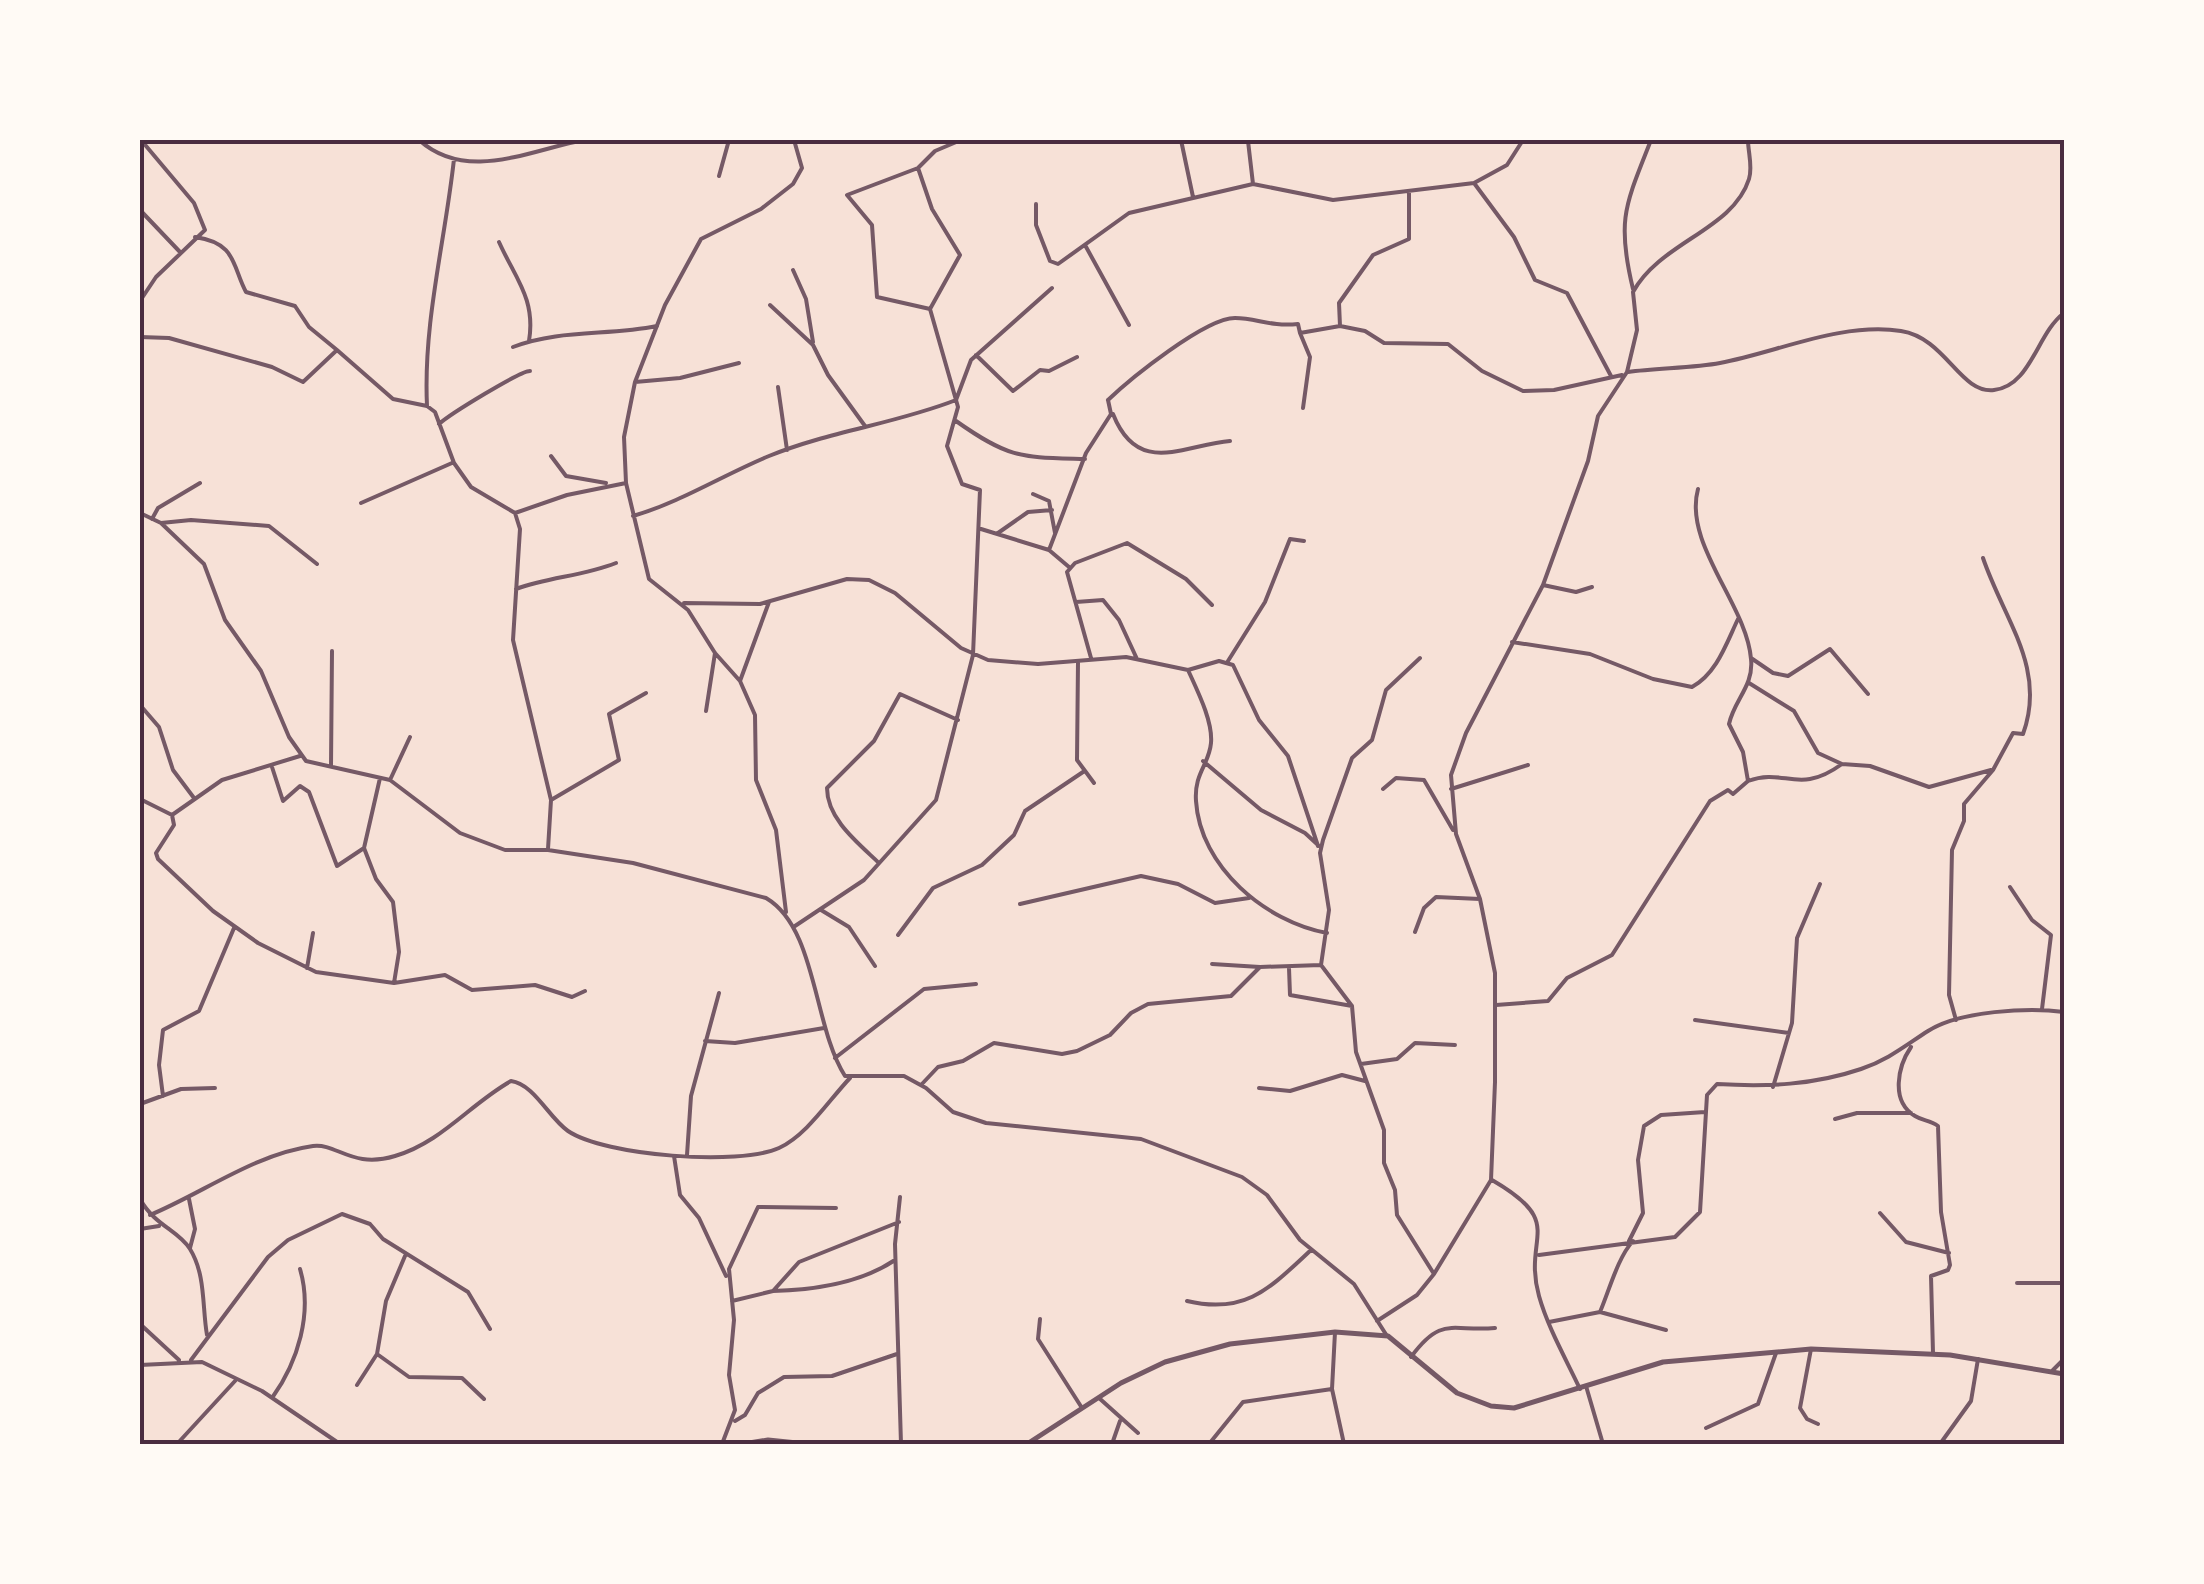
<svg xmlns="http://www.w3.org/2000/svg" width="2204" height="1584" font-family="Montserrat,sans-serif">
<style>
.lines{fill:none;stroke-linecap:round;stroke-linejoin:round}
.minor{stroke:#755966;stroke-width:4}
.tertiary{stroke:#755966;stroke-width:5}
.neatline{fill:none;stroke:#4a2c40;stroke-width:4}
</style>
<rect width="100%" height="100%" fill="#f7e1d7"/>
<g class="lines">
<path class="minor" d="M419 140C467 183 530 150 584 140
M1181 140 1193 197
M1248 141 1253 184
M918 168 847 195 872 225 877 297 930 309
M719 176 729 140
M1474 183 1514 237 1535 280 1567 293 1611 376
M1036 204V225L1050 261 1058 264 1129 213 1253 184 1333 200 1474 183 1507 165 1523 140
M140 210 180 252
M195 237C237 243 232 266 246 292L295 306 309 327 337 350
M499 242C515 278 536 299 529 341
M1085 245 1129 325
M793 270 806 299 813 342
M1633 289C1616 219 1626 204 1651 140
M140 301 156 277 205 230 194 203 141 140
M770 305 813 345 828 375 865 426
M1340 326 1339 303 1373 255 1409 239V193
M1300 333 1310 357 1303 408
M140 337 169 338 272 367 303 382 337 350 393 399 427 406 435 412 454 463 471 487 515 513 520 529 513 640 551 800 548 849
M513 347C560 329 608 336 657 326
M976 355 1013 391 1040 370 1049 371 1077 357
M1628 372C1657 368 1694 368 1720 363 1778 352 1841 322 1901 331 1946 338 1960 394 1994 390 2031 386 2037 333 2064 313
M635 382 680 378 739 363
M778 387 787 450
M1108 400C1130 379 1205 318 1235 318 1257 318 1270 327 1298 324L1300 333 1340 326 1365 331 1384 343 1448 344 1482 371 1523 391 1554 390 1622 375
M427 406C423 322 445 242 454 159
M1113 414C1138 477 1183 445 1230 441
M956 421C1010 459 1020 457 1085 459
M439 424C450 414 520 371 530 371
M551 456 566 476 606 483
M1033 494 1049 501 1055 533
M361 503 452 463
M140 513 161 523 204 564 225 620 261 671 289 737 306 761 390 780 460 833 505 850H548L633 863 766 898C817 928 813 1026 845 1076H904L926 1088 953 1112 986 1123 1141 1139 1242 1177 1267 1195 1300 1240 1354 1284 1387 1336
M515 513 567 495 626 483
M633 516C681 502 723 475 769 456 830 431 895 424 956 400L971 360 1052 288
M152 519 158 508 200 483
M161 523 191 520 269 526 317 564
M981 529 1049 550 1069 567
M998 533 1028 512 1052 510
M1049 550 1086 453 1111 414 1108 400
M1543 585 1576 592 1592 587
M516 589C549 577 583 576 616 563
M1076 602 1103 600 1119 620 1137 659
M684 603 760 604 847 579 869 580 895 593 961 648 988 660 1038 664 1126 657 1188 670C1197 690 1213 721 1211 743 1209 765 1194 773 1196 801 1200 867 1266 922 1327 933
M1512 642 1590 654 1653 679 1692 687C1717 673 1726 644 1738 619
M1091 658 1067 572 1075 563 1127 543 1186 579 1212 605
M1751 658 1773 673 1788 676 1830 649 1868 694
M1228 661 1265 602 1290 539 1304 541
M1078 662 1077 760 1094 783
M1188 670 1219 661 1233 665 1259 720 1288 756 1318 846
M740 681 769 602
M1749 683 1794 711 1818 753 1842 764
M140 705 159 727 173 770 194 798
M706 711 715 653
M1203 761 1261 810 1305 833 1318 845
M331 766 332 651
M272 767 283 801 300 786 309 792 337 866 364 848 380 778
M390 780 410 737
M1748 781C1785 767 1798 796 1842 764L1870 766 1929 787 1991 770
M1383 789 1396 778 1424 780 1453 830
M1451 789 1528 765
M140 799 172 815 222 780 300 756
M551 800 619 760 609 714 646 693
M172 815 174 825 156 853 158 859 213 911 258 943 316 972 394 983 445 975 472 990 535 985 572 997 585 991
M364 848 376 879 393 902 399 952 394 983
M879 863C858 843 827 819 827 788L874 741 900 694 958 720
M2010 887 2032 920 2051 935 2042 1009
M1020 904 1141 876 1178 884 1215 903 1249 898
M821 910 849 927 875 966
M786 912 776 830 756 780 755 715 740 681 715 653 688 610 649 579 626 483 624 437 635 382 665 305 701 239 761 209 793 184 802 168 794 140
M795 926 864 880 936 800 973 655 980 490 962 484 947 446 958 407 930 309 960 255 932 209 918 168 935 151 961 140
M1415 932 1424 908 1436 897 1480 899
M898 935 933 888 982 865 1014 835 1025 811 1083 772
M1212 964 1260 967
M307 968 313 933
M1289 968 1290 995 1352 1006
M1496 1005 1548 1001 1567 978 1612 955 1710 801 1728 790 1733 794 1748 781 1743 752 1729 724C1734 700 1754 686 1751 659 1747 605 1683 544 1698 489
M1695 1020 1789 1033
M1956 1020 1949 995 1952 850 1964 821V804L1993 770 2013 733 2023 734C2047 668 2004 620 1983 558
M705 1041 735 1043 824 1028
M1911 1047C1898 1066 1890 1101 1915 1116 1923 1121 1930 1120 1938 1126L1941 1212 1950 1265 1948 1270 1931 1276 1933 1353
M835 1058 924 989 976 984
M1361 1064 1397 1059 1415 1043 1455 1045
M921 1085 938 1067 963 1061 994 1043 1062 1054 1077 1051 1110 1035 1131 1013 1148 1004 1231 996 1260 967 1321 965
M1773 1087 1792 1023 1797 938 1820 884
M1259 1088 1290 1091 1342 1075 1365 1081
M163 1096 159 1065 163 1030 199 1011 234 928
M140 1104 181 1089 215 1088
M1835 1119 1857 1113H1911
M687 1155 691 1096 719 993
M674 1156 680 1195 699 1218 726 1276
M1492 1180C1568 1224 1522 1235 1539 1296 1548 1328 1566 1359 1580 1389
M900 1197 895 1244 901 1444
M140 1199C155 1226 178 1230 190 1249 206 1275 202 1307 207 1335
M189 1199 195 1229 190 1248
M1880 1213 1906 1242 1949 1253
M150 1215C203 1193 255 1154 313 1146 337 1143 352 1169 395 1156 442 1142 470 1104 511 1081 534 1084 549 1118 568 1131 605 1156 739 1166 779 1148 807 1135 829 1100 850 1078
M140 1229 159 1226
M1629 1241 1643 1213 1638 1160 1644 1126 1661 1115 1705 1112
M1539 1255 1675 1237 1700 1212 1707 1095 1717 1084C1767 1087 1814 1085 1861 1069 1888 1060 1906 1045 1928 1031 1959 1011 2029 1007 2064 1012
M1434 1274 1491 1180 1495 1082V973L1480 899 1456 834 1451 775 1466 733 1543 585 1588 461 1598 416 1627 372 1637 330 1633 292C1660 242 1733 230 1749 179 1753 167 1748 152 1748 140
M2017 1283H2064
M773 1291C813 1290 861 1283 895 1260
M732 1301 773 1291 799 1262 899 1222
M1187 1301C1246 1315 1270 1288 1311 1250
M1600 1312 1666 1330
M1040 1319 1038 1339 1082 1408
M1377 1321 1417 1295 1434 1274 1397 1215 1395 1190 1384 1163V1130L1356 1052 1352 1006 1321 965 1329 910 1320 853 1323 840 1352 758 1372 740 1386 690 1420 658
M1549 1322 1600 1312C1609 1291 1618 1257 1633 1241
M140 1324 179 1360
M1335 1332 1332 1389 1344 1444
M1811 1349 1800 1408 1807 1419 1818 1424
M377 1354 409 1377 462 1378 484 1399
M1411 1357C1442 1315 1452 1332 1495 1328
M191 1360 268 1257 288 1240 342 1214 370 1224 383 1239 468 1292 490 1329
M140 1365 202 1362 262 1391 340 1444
M2053 1370 2064 1359
M357 1385 377 1354 386 1301 405 1256
M1586 1386 1603 1444
M272 1398C298 1362 313 1313 300 1269
M1099 1398 1138 1433
M735 1421 745 1415 758 1393 784 1377 832 1376 897 1354
M1706 1428 1758 1404 1776 1353
M177 1444 235 1381
M722 1444 735 1410 729 1375 734 1320 729 1269 758 1207 836 1208
M1112 1444 1120 1421
M1209 1444 1243 1402 1332 1389
M1940 1444 1971 1401 1978 1359"/>
<path class="tertiary" d="M743 1444 768 1440 807 1444
M1027 1444 1121 1383 1165 1362 1230 1344 1335 1332 1388 1336 1457 1393 1491 1406 1514 1408 1663 1362 1811 1349 1950 1355 2064 1374"/>
</g>
<rect width="2204" height="1584" fill="none" stroke="#fffaf5" stroke-width="285"/>
<rect x="142" y="142" width="1920" height="1300" class="neatline"/>
</svg>
